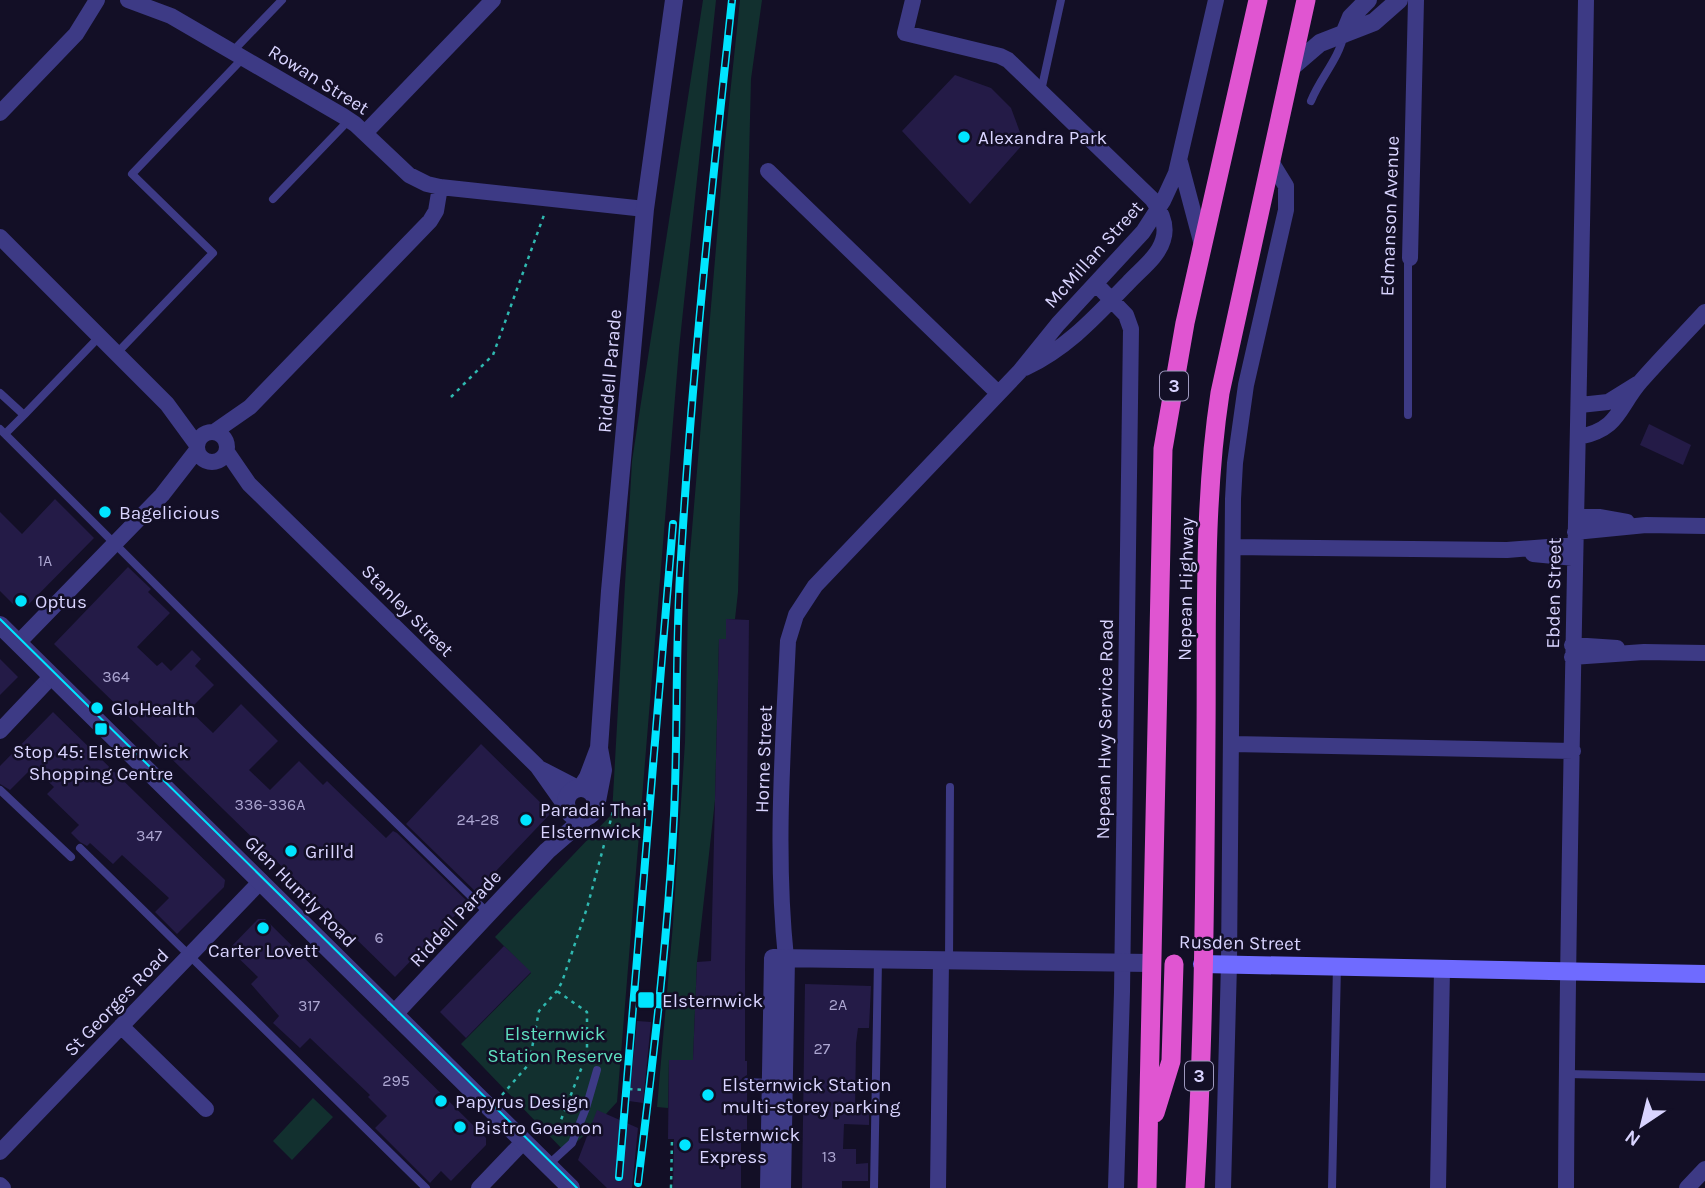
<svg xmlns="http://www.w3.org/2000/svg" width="1705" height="1188" font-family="Karla,sans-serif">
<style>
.green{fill:#12302f}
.building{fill:#241b47}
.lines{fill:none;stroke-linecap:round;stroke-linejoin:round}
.path{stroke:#2fb8b0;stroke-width:2.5;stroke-dasharray:3.5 5;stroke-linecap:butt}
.service{stroke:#3d3a85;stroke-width:8}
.minor{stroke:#3d3a85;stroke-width:16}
.tertiary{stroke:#3d3a85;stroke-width:18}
.secondary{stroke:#6f6bff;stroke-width:18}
.trunk{stroke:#e055d1;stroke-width:19}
.tram{stroke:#00e5ff;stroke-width:2}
.rail-casing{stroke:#00e5ff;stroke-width:8}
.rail{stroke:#130f26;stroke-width:5;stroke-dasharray:16;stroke-linecap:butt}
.poi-dot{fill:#00e5ff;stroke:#130f26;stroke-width:2.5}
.labels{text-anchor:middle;stroke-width:5;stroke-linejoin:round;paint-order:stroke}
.number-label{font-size:16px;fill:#aca6d1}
.shield{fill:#130f26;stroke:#9e99be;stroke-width:2}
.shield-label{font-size:18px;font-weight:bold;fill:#d9d4ff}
.street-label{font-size:19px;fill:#d9d4ff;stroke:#130f26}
.poi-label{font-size:19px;fill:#d9d4ff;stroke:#130f26;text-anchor:start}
.park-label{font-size:19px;fill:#5fe0c0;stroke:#130f26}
</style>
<rect width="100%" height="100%" fill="#130f26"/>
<path class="green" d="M703 0H716L679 349 617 1102 595 1126 565 1152 461 1044 531 973 495 937 612 814 632 461Z
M740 0H762L751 79 738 592 735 619H726V639L719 640 715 800 697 962 693 1060H669L668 1108 657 1107 673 924 685 742 689 565 725 142Z
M313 1098 333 1117 292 1160 273 1141Z"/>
<path class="building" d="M955 75 991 88 1011 108 1024 143 970 204 902 131Z
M1649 424 1691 445 1683 465 1640 445Z
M55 499 94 538 27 606 16 607 0 591V512L22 534Z
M128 567 151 589 148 592 170 613 137 647 157 666 162 662 171 671 192 650 201 659 195 666 214 685 189 710 213 733 241 704 278 741 249 770 270 790 299 761 323 785 327 781 386 838 393 831 397 833 468 902 395 977 54 644Z
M726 619 749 620 745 972V1061H747V1075L742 1078 741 1082 743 1087 747 1089V1141H741V1188H673L674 1139H668L669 1060H693L697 962 711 961 719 639H726Z
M0 659 18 677 0 695Z
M53 712 225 880 224 887 177 934 155 912 169 898 122 855 113 864 90 843 87 846 80 842 71 833 79 825 47 794 54 787 33 767 10 790 0 784V766Z
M481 744 551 813 476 892 406 824Z
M258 919H265L486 1138V1145L451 1181 441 1171 430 1183 375 1128 387 1116 368 1097 370 1095 310 1038 300 1048 273 1023 279 1016 251 984 258 977 229 949Z
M504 946 531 972 466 1038 440 1012Z
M805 984 871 986 869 1028H858L856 1043 855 1110H869V1125L844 1124 843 1149H856V1164L868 1163V1181H842V1188H802Z
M637 1021 651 1022 643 1103 629 1101Z
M597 1110 638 1128 632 1188H607L578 1160Z"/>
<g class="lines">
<path class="path" d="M451 397 493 355 544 215
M629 1089 646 1090
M502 1095 529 1064 539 1011 557 991 562 982 587 908 615 804
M555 1135 587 1054V1012L557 991
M671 1188 672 1139"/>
<path class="service" d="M233 51 282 0
M1041 91 1061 0
M1311 101C1320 78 1339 59 1344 34
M273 199 349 120
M117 353 213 253 132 174 244 57
M0 393 24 415 100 336
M1408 415V259L1410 258
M0 429 301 730 489 914
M5 434 24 415
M0 790 71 857
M80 848 426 1188
M949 961 950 787
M1566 1074 1705 1077
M747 1082 771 1083
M548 1165 572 1143 586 1108 597 1070
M874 1188 878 960
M1332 1188 1337 966"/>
<path class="minor" d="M128 0 171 16 343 116 355 124 409 175 427 184 440 187 645 209
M913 0 905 33 1000 56 1008 60 1152 199C1161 211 1168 225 1163 240 1158 257 1141 269 1129 282 1097 315 1068 348 1025 368
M0 113 76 34 97 0
M365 133 493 0
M1180 162 1202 245
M768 171 997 392
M0 237 167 404 197 445
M1410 258 1416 0
M1096 284 1126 315 1131 329 1122 992 1116 1188
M1580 405 1608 402 1637 384
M197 447a15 15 0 1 1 30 0a15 15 0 1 1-30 0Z
M214 432 250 407 430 221 436 211 440 187
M1579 437C1620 429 1618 407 1641 381 1662 357 1684 335 1705 312
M227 452 249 484 537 766 566 807
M1576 517H1599L1627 522
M1575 532 1646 525 1705 526
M1233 547 1507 550 1575 545
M1533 554 1575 558
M18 643 162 495 197 450
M1572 645 1617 648
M1572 657 1644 652 1705 653
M0 731 52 676
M1231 744 1573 751
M539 768 578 788
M786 958C775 854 783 746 788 641L796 615 815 586 1020 371 1058 324 1143 232 1163 201 1176 173 1216 0
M121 1026 206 1109
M0 1152 261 881
M0 1185 3 1188
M479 1188 524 1141
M938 1188 941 961
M1223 1188 1229 964 1233 499 1235 463 1246 385 1286 210V186L1270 160
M1438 1188 1442 969
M1566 1188C1568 792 1580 396 1586 0
M1687 1188 1705 1169"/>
<path class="tertiary" d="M1344 34 1351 17 1368 0
M1292 67 1320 43 1374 22 1399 0
M0 625 571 1188
M566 803a15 15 0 1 1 30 0a15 15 0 1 1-30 0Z
M581 788 588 777 599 748 610 591 645 209 674 0
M597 801 603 770 599 748
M394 1014 547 851 585 818
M769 1188 773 958 1150 963
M782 1188 786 958"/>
<path class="secondary" d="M1202 964 1705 974"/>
<path class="trunk" d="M1155 1113 1171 1061 1174 964
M1147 1188 1163 449 1185 323 1258 0
M1195 1188C1204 1036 1205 884 1206 732 1207 619 1203 505 1220 393L1306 0"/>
<path class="tram" d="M0 619 577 1188"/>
<g class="rail-casing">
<path id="rail" d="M619 1177 673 524
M638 1183C653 1060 668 938 674 815 678 729 675 644 681 558 692 372 712 186 732 0"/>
</g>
<use href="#rail" class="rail"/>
</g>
<g class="poi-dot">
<circle cx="964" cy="137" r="7"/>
<circle cx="105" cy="512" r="7"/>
<circle cx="21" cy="601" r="7"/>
<circle cx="97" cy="708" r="7"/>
<rect x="94" y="722" width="14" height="14" rx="3.5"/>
<circle cx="526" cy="820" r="7"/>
<circle cx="291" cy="851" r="7"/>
<circle cx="263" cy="928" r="7"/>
<rect x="637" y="991" width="18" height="18" rx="3.5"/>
<circle cx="708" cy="1095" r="7"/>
<circle cx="441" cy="1101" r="7"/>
<circle cx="460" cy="1127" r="7"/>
<circle cx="685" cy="1145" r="7"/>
</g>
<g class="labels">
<g class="number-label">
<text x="45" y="566">1A</text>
<text x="116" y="682">364</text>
<text x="270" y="810">336-336A</text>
<text x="478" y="825">24-28</text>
<text x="149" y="841">347</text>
<text x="379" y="943">6</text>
<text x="838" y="1010">2A</text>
<text x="309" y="1011">317</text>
<text x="822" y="1054">27</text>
<text x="396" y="1086">295</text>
<text x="829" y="1162">13</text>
</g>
<g class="shield">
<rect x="1160" y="371.5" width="28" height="29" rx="5"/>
<rect x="1185" y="1061.5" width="28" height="29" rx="5"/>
</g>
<g class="shield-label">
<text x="1174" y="392">3</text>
<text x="1199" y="1082">3</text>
</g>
<g class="street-label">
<text transform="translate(319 79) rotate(32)" y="7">Rowan Street</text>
<text transform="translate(1389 216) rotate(-88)" y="7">Edmanson Avenue</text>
<text transform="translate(1093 254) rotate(-48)" y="7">McMillan Street</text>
<text transform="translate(609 371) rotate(-85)" y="7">Riddell Parade</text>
<text transform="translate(1185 589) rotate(-89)" y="7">Nepean Highway</text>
<text transform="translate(1553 593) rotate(-89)" y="7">Ebden Street</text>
<text transform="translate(408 610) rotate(45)" y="7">Stanley Street</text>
<text transform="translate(1104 729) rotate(-89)" y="7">Nepean Hwy Service Road</text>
<text transform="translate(763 759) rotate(-88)" y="7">Horne Street</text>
<text transform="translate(301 891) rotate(45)" y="7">Glen Huntly Road</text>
<text transform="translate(455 918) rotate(-47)" y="7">Riddell Parade</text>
<text transform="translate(1240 942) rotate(1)" y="7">Rusden Street</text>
<text transform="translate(116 1002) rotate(-46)" y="7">St Georges Road</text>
</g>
<g class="poi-label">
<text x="978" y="144">Alexandra Park</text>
<text x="119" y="519">Bagelicious</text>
<text x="35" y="608">Optus</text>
<text x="111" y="715">GloHealth</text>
<text x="101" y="758" text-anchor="middle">Stop 45: Elsternwick<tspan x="101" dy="22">Shopping Centre</tspan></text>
<text x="540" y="816">Paradai Thai<tspan x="540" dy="22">Elsternwick</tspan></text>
<text x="305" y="858">Grill'd</text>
<text x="263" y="957" text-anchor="middle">Carter Lovett</text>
<text x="662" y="1007">Elsternwick</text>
<text x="722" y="1091">Elsternwick Station<tspan x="722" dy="22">multi-storey parking</tspan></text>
<text x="455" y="1108">Papyrus Design</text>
<text x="474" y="1134">Bistro Goemon</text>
<text x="699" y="1141">Elsternwick<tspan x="699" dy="22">Express</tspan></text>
</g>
<g class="park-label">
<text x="555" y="1040">Elsternwick<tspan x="555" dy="22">Station Reserve</tspan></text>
</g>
</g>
<g transform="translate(1642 1125) rotate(215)" stroke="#130f26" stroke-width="5" paint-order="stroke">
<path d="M0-5L12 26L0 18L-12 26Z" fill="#d9d4ff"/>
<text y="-10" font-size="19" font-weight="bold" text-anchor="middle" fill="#d9d4ff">N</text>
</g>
</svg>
